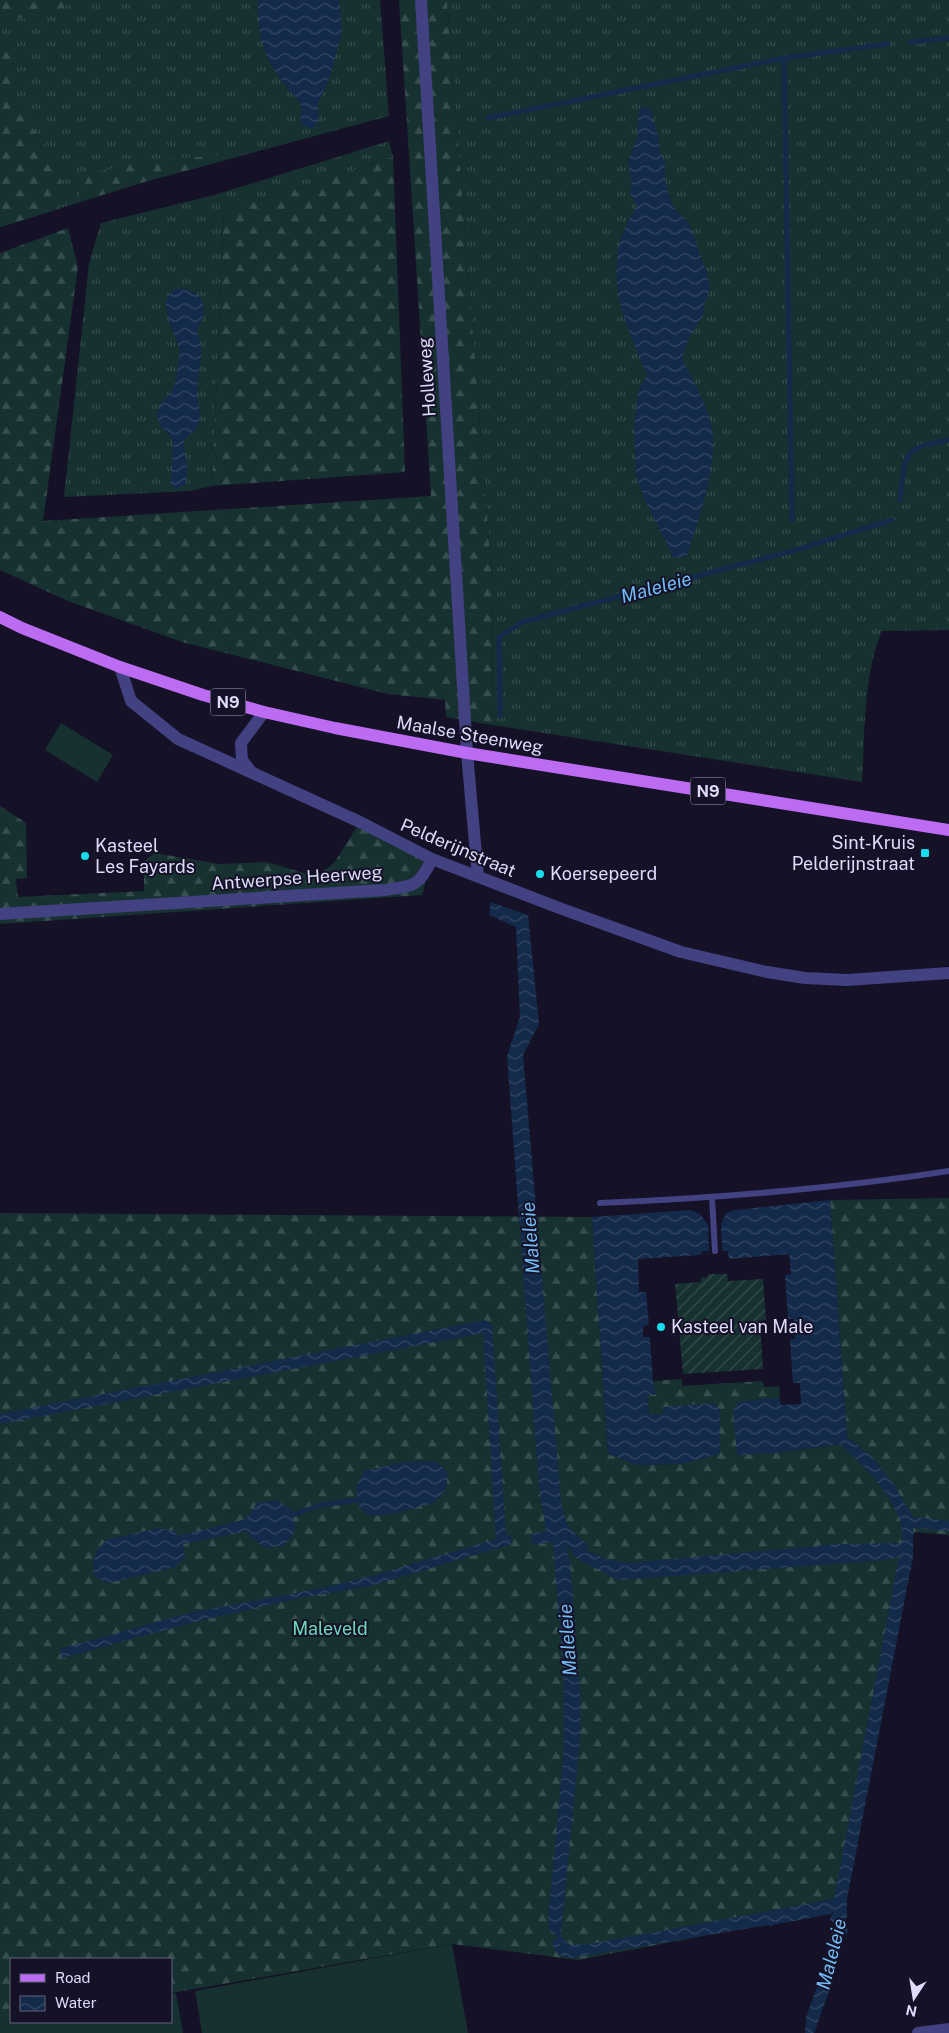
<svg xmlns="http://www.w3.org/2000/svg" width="949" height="2033" font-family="'Public Sans',sans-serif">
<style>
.grass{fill:url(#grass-tufts)}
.forest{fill:url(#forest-firs)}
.garden{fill:url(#garden-furrows)}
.pitch{fill:#16312f}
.water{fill:url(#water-waves)}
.pier{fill:#151227}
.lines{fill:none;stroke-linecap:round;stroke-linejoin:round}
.stream{stroke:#132a4a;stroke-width:5}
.service{stroke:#424182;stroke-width:6}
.minor{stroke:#424182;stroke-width:12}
.primary{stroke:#bc6bf3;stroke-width:12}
.poi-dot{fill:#17ddec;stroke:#151227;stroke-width:2}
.labels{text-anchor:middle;stroke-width:4;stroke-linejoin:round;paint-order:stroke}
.shield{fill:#151227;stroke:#a29fbc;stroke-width:1}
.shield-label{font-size:16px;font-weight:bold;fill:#dedbfc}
.street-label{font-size:18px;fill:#dedbfc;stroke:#151227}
.poi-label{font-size:18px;fill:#dedbfc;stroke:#151227;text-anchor:start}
.park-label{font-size:18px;fill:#6cd7b9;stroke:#151227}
.water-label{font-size:19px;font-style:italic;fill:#72bbf4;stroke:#151227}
</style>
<defs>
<pattern id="grass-tufts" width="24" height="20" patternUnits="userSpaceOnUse" patternTransform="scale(1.25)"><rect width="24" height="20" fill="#16312f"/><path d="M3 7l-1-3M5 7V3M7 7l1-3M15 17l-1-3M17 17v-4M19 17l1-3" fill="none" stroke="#374e4e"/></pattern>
<pattern id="forest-firs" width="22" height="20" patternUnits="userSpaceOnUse" patternTransform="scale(1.25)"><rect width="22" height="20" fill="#16312f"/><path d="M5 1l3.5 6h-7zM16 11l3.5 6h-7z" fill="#374e4e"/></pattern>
<pattern id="garden-furrows" width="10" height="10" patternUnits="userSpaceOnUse" patternTransform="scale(1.25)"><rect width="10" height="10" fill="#16312f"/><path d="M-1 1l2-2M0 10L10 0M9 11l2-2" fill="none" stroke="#374e4e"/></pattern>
<pattern id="water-waves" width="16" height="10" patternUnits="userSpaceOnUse" patternTransform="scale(1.25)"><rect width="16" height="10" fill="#132a4a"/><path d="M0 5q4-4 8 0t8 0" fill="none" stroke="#354865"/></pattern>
</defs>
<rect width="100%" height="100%" fill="#151227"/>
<path class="grass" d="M0 0H380L389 116 144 182 0 227Z
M447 0H949V630L882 631C863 674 865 736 862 782L492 725 493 593Z
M389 141 393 157 224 212 212 486 190 491 64 497 89 263 101 223 214 195Z"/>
<path class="forest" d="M0 0H75L57 11 26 19 0 13Z
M399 0H447L493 593 492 725 446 717 445 700 388 694 182 642 68 601 0 570V253L68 228 78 267 43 521 431 496Z
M0 35C22 49 12 73 9 95L58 163 62 187 59 209 0 227Z
M223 155 222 161 144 182 73 204 90 174 140 161Z
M393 157 405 472 212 486 224 212Z
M0 806 26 823 27 878 16 879 18 897 144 891V861L155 853 219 864 267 862 317 877 334 863 360 822 432 859 422 895 0 924Z
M949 1198V1535L914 1532 838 1910 578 1960 452 1944 171 1993V1959H11V2021L0 2023V1213L592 1217 608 1454 638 1465 681 1464 663 1408V1414H649L647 1396 656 1394 653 1381 682 1379V1386L763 1381 764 1387 779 1386 780 1399 739 1402 737 1454 776 1453 840 1444 847 1437 830 1200Z"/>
<path class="garden" d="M708 1274H727L728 1281 763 1279 766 1320 758 1321V1324H760L763 1369 683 1374 675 1284 701 1282V1277L706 1278Z"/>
<path class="pitch" d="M61 723 113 755 97 782 45 750Z
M452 1944 468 2033H202L195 1991Z
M176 1993 183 2033H0V2023L11 2021 171 2022V1994Z"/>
<path class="water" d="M258 0H339L342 32 329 79 318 103V123L311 129 300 123 302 105C271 70 257 49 258 0Z
M645 107 651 110 659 140V151L665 162V180L670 199 674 208 689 223 707 274 710 289 704 306 703 316 690 335 682 358C692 379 712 413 713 436 715 477 698 517 687 556L674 558 644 498 636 475 634 424 639 389 647 375C629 331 609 294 619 245 622 231 630 218 637 206L630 193 632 184 628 162 637 138 639 109Z
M181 288C206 293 210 310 196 331 207 348 197 372 197 391 197 402 203 415 198 425 195 433 185 435 184 443 183 451 188 461 187 470 187 475 186 480 185 485L177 489 171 485 173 440 160 425 157 414 160 405 172 391 176 379 180 350 169 321 165 302 172 290Z
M491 902 528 915 539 1024 523 1055 561 1502 568 1527 588 1545 587 1551 606 1559 628 1563 838 1544 902 1543C902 1536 902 1529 901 1523 891 1492 864 1465 840 1444L776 1453 737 1455 733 1409 739 1402 768 1398 780 1399 781 1405 801 1404 800 1383H793L790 1339H795L794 1319H788L785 1275 791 1274 789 1254 729 1259 728 1251H703L700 1255 638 1259 639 1292H646L649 1325 643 1326V1337H650L653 1381 656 1394 647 1396 649 1414H663V1407L714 1403 720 1409V1454L681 1464 638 1465 608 1454 592 1217 691 1210 700 1214 708 1224H720L726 1213 735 1210 830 1200 847 1437 873 1458 895 1486 913 1517 949 1521V1531L913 1528V1557L847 1899V1917L845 1919 848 1932 845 1937 844 1934 842 1935 843 1941 840 1945 832 1983 814 2033H805L806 2017 817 1987 820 1985 825 1969 824 1967 827 1964C826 1950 831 1939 833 1926L835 1925 830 1919 834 1911 831 1914 772 1925 771 1927 768 1925 570 1958 560 1955 553 1948V1939L561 1941 563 1939 571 1945 590 1944 834 1899 899 1557 885 1560 619 1580 576 1558 565 1544 570 1562 580 1688V1738L561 1933H551L548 1920 564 1749V1683L553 1542 533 1545 531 1534 546 1531 539 1487 507 1056 520 1017 516 927 489 915Z
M485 1320 492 1325 506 1536 511 1535 512 1544 371 1586 300 1598 191 1623 62 1658 59 1649 189 1613 322 1588 375 1575 496 1539 483 1333 0 1424V1414Z
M434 1461 448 1472 446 1488 436 1502C421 1506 381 1520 368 1514 365 1513 361 1509 359 1507L356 1487 364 1471 399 1463Z
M276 1500 292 1510 295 1530 285 1545 266 1548 250 1537 248 1531 183 1544 185 1557 176 1567 108 1583 94 1576 93 1563 97 1551 106 1540 158 1528 175 1531 178 1536 246 1519 257 1503Z"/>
<path class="pier" d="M723 1213H726L721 1224 722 1251H709L708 1224 700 1214H703L709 1222 719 1221Z"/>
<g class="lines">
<path class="stream" d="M910 42 949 38
M784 58 792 520
M488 118 784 58 888 44
M900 500C906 454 900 448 949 440
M500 716 499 637 522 622 792 551 892 520
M293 1515 320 1505 358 1500
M556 1928 563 1946"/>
<path class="service" d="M712 1198 715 1251
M600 1203C717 1198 833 1189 949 1171"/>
<path class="minor" d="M421 0 467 753 478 877
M120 667 131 701 178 739 360 822 432 859 562 909 681 952 767 972 805 978 847 980 949 973
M252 773 242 760 241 743 264 712
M0 914 384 890C414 886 419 887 432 859
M918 2033 949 2029"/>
<path class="primary" d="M0 617 22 628 120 667 203 695 264 712 335 728 467 753 949 830"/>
</g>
<g class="poi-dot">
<rect x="920" y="848" width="10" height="10" rx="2.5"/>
<circle cx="85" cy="856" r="5"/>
<circle cx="540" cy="874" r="5"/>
<circle cx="661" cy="1327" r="5"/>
</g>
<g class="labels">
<g class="shield">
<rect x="210.5" y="688.5" width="35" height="27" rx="4"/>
<rect x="690.5" y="777.5" width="35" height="27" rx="4"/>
</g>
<g class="shield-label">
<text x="228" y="708">N9</text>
<text x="708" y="797">N9</text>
</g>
<g class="street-label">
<text transform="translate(427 377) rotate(-94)" y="6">Holleweg</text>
<text transform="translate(470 735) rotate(10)" y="6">Maalse Steenweg</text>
<text transform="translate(458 848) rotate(23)" y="6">Pelderijnstraat</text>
<text transform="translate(297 878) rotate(-4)" y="6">Antwerpse Heerweg</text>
</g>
<g class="poi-label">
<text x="915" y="849" text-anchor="end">Sint-Kruis<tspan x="915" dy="21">Pelderijnstraat</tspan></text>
<text x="95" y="852">Kasteel<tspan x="95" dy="21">Les Fayards</tspan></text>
<text x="550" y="880">Koersepeerd</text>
<text x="671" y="1333">Kasteel van Male</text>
</g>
<g class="park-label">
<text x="330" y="1635">Maleveld</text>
</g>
<g class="water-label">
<text transform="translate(656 587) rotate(-15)" y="7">Maleleie</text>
<text transform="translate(530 1238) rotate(-94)" y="7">Maleleie</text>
<text transform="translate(567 1640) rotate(-94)" y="7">Maleleie</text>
<text transform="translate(831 1954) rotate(-76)" y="7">Maleleie</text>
</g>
</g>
<rect x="10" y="1958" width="162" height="65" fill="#151227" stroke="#65627c"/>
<rect x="20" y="1974" width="25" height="8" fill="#bc6bf3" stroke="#65627c"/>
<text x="55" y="1983" font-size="15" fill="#dedbfc">Road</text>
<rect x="20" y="1996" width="25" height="15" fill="url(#water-waves)" stroke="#65627c"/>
<text x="55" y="2008" font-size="15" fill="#dedbfc">Water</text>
<g transform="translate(914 1998) rotate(192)" stroke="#151227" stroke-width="4" paint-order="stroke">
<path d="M0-4L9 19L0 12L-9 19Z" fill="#dedbfc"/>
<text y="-8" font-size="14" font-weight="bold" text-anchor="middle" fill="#dedbfc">N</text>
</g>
</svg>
